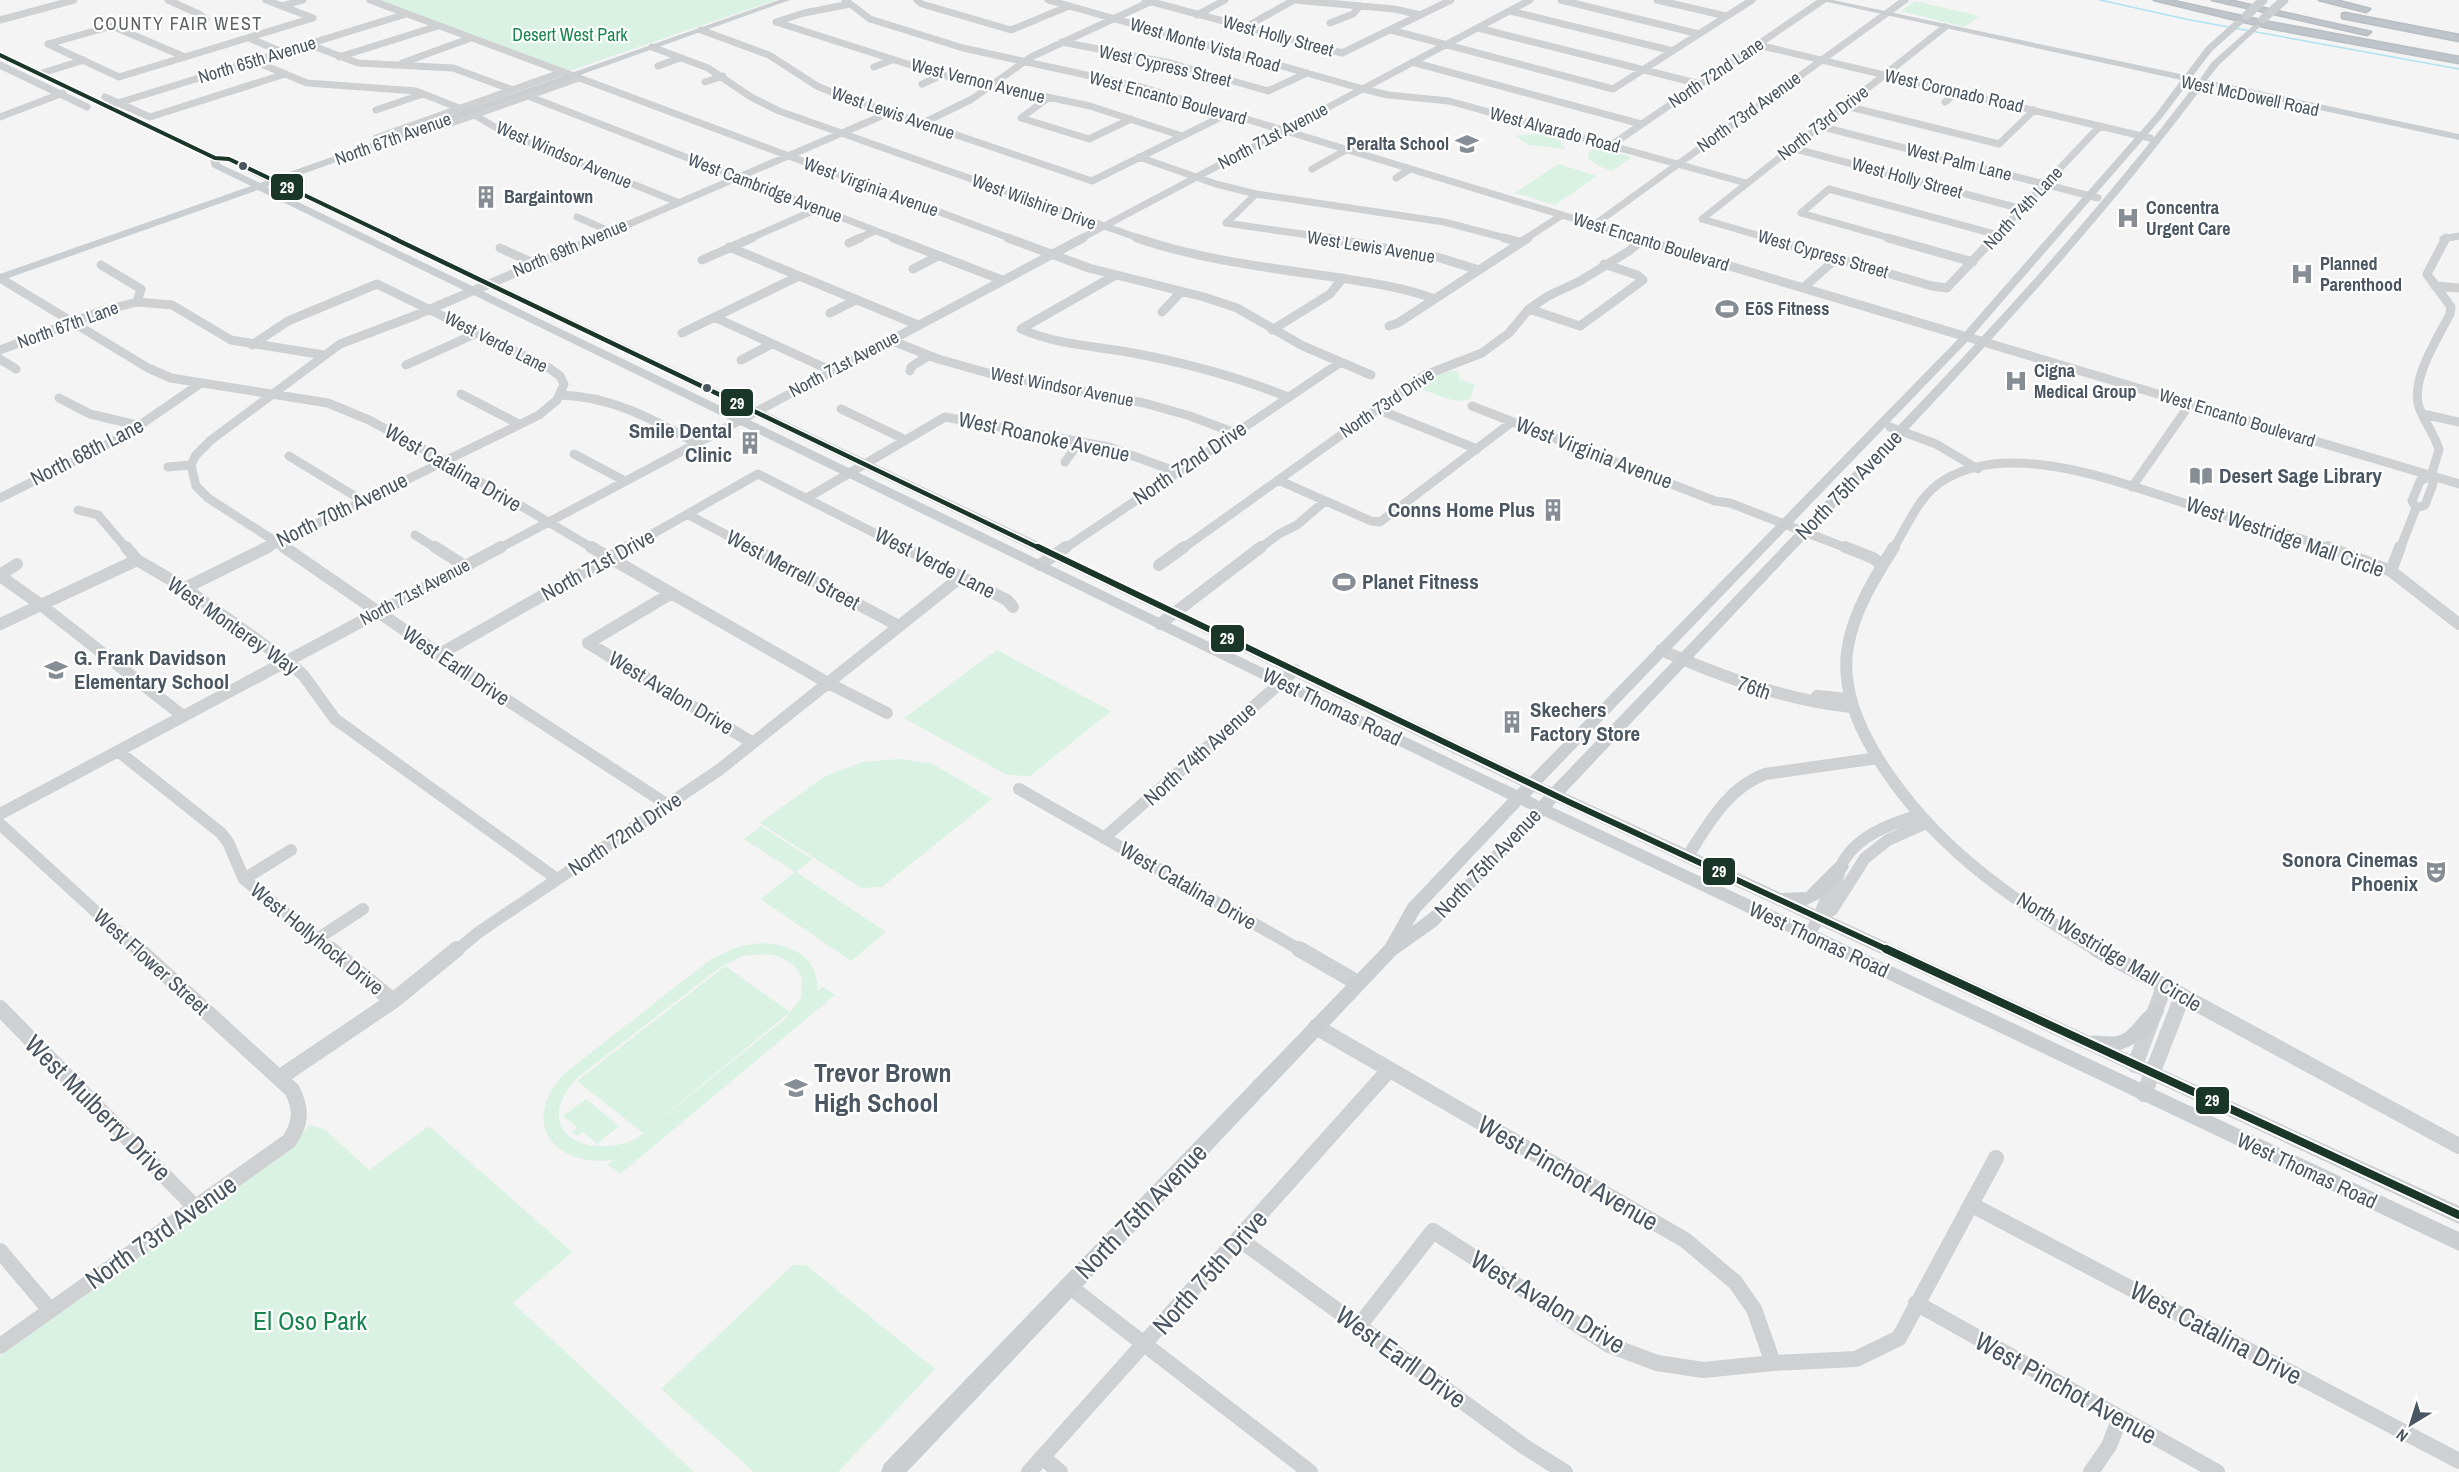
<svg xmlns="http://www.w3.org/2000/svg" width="2459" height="1472" font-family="'Archivo Narrow',sans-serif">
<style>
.green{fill:#d9f2e3;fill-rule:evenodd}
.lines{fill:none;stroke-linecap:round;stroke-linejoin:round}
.stream{stroke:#aee2f0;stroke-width:1.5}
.highway-casing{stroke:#b9bec3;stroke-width:3}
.minor-far3{stroke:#ced0d2;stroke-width:7}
.minor-far2{stroke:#ced0d2;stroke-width:9}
.minor-far1{stroke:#ced0d2;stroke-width:12}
.minor{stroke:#ced0d2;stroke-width:16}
.major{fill:#caced1;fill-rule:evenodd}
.highway{fill:#bec4c9;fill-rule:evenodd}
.major-bridge{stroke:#caced1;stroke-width:9}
.bus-1-far3-casing{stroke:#fff;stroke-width:7}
.bus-1-far2-casing{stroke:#fff;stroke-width:8}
.bus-1-far1-casing{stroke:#fff;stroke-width:10}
.bus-1-casing{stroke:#fff;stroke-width:12}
.bus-1-far3{stroke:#193628;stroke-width:4}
.bus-1-far2{stroke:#193628;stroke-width:4.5}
.bus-1-far1{stroke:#193628;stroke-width:6}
.bus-1{stroke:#193628;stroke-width:8}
.bus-dot{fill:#4a5661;stroke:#fff;stroke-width:2}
.labels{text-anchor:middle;stroke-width:4.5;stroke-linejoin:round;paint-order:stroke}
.far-neighbourhood-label{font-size:18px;letter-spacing:1.5px;fill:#5f6368;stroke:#fff}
.far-park-label{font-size:18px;fill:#17864f;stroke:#fff}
.far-street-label{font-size:18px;fill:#4a5661;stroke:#fff}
.far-poi-label{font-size:18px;font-weight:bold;fill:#4a5661;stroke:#fff;text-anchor:start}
.poi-label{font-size:21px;font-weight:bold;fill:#4a5661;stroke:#fff;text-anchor:start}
.street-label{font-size:21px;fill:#4a5661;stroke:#fff}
.near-poi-label{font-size:26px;font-weight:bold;fill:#4a5661;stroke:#fff;text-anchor:start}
.near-street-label{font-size:26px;fill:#4a5661;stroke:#fff}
.near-park-label{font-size:26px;fill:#17864f;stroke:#fff}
.line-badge{stroke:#fff;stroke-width:2}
.badge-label{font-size:16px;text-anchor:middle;font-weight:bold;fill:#fff}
</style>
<rect width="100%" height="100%" fill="#f4f4f4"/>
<path class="green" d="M376 0H776L569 71Z
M1915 1 1980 16 1964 27 1901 11Z
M1550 133 1555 135 1565 149 1529 145 1515 136Z
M1596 147 1628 156 1631 158 1612 171 1599 166 1588 158 1589 152Z
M1558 164 1597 176 1555 205 1515 193Z
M1453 370 1459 374V379L1475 385 1470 399C1452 406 1434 390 1417 389L1419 387 1416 385 1438 372 1443 373Z
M997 650 1111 711 1030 776 1007 775 904 718Z
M898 759 931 763 992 799 882 887 861 888 760 823 825 776 863 762Z
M761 826 812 859 796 872 886 932 851 961 760 899 795 872 744 839Z
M761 943C791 944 820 957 817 991L823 987 835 995 620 1174 608 1165 613 1160C552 1167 519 1121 565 1073L711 959 740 946ZM761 954C779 955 795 960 802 978L801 998 786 1018 636 1139C585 1161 529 1130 577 1078L719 968 743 956Z
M725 966 790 1012 643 1133 577 1081Z
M586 1099 619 1126 597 1144 583 1132 577 1136 572 1132 577 1127 563 1116Z
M309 1125 324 1129 369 1170 429 1126 572 1252 513 1303 694 1472H0V1356L291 1149Z
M793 1265H806L935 1369 838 1472H754L661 1389Z"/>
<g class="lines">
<path class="stream" d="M2100 0 2190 20 2459 69"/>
<g class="highway-casing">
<path id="highway" d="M2154 0H2169L2269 22 2459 57V63L2269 28Z
M2212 0H2228L2371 32 2367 35Z
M2319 0H2335L2370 9 2366 12Z
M2345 13 2459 35V41L2342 18V14Z"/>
</g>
<path class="minor-far3" d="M168 0 199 14 206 20
M266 0 313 18
M370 0 1012 239
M845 0 870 19 963 48 1141 87 1641 239
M917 0 922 4 1011 30 1069 6
M1048 0 1363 89 1388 95 1449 101 1746 183
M1145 0 1342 53 1451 0
M1561 0 1699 34
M1657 0 1726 16
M282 6 303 0
M1510 11 1673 51
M1197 15 1225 0
M0 20 74 0
M776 22 942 75 1090 106 1182 136
M776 22 804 13 850 4
M1330 23 1353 14 1360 6
M1244 28 1294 0 1394 9 1421 15
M1478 28 1700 84
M701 30 769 55 817 86 836 94 1092 181 1227 114
M1391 30 1613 89 1752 0
M249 38 282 52
M1062 42 1170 63 1268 91 1307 73
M48 44 119 77 313 18
M48 44 112 26 185 57
M308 44 358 63 453 68 513 90
M1758 45 2150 138
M652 47 708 68 751 97 779 111 1141 239
M339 57 438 26
M254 61 307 83 416 91 469 112 502 131 677 202
M1412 62 1641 124
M402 63 471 38
M0 65 87 107
M658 66 680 58
M874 67 892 60
M39 74 84 60
M705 82 723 76
M922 84 942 75
M528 96 897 239
M105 97 150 117 285 74
M1945 102 1957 92
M108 106 406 14
M1846 106 1999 144 2034 110
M376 110 423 94
M0 117 63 93
M1021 118 1089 139 1131 119
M1021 118 1048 98
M923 123 972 99 1031 57 1154 0
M1819 126 2098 198
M440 127 579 78
M376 138 563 72
M1610 146 1823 0
M1792 148 2022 209
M1139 157 1216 184 1256 194 1444 222 1509 239
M1312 169 1346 150
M1396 178 1410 169
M1801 213 1829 189 1998 235
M1801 213 1893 239
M577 217 609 231
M1702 219 1771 239
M1702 219 1945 27
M1226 223 1336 239
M1226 223 1256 194
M1594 225 1905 0
M594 239 891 112
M749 239 817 209
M857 239 875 231
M1080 239 1530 0
M1525 239 1562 215
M1993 239 2100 126
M2443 239 2459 236"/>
<path class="minor-far2" d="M893 238 1002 280
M1008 238 1089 268 1204 297 1237 308 1303 346 1371 375
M1137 238C1198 259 1263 267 1327 276 1364 282 1400 286 1435 299
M1326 238 1437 257 1479 270
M1504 238 1520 242
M1636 238 2459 484
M1766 238 1932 286 1947 288 1994 238
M1888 238 1973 262
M849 243 860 238
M729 247 918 325
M500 248 533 263
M702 260 752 238
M101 265 141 289 137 302 172 305 231 340 324 355
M913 269 938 256
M0 278 148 368 171 378 328 403 369 420 445 461 594 549
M2435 286 2459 288
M1803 288 1837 258
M1529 309 1580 326 1643 280 1637 275 1604 264
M1162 312 1181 292
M830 313 856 300
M714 317 832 371
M1389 326 1398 323 1528 238
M1021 329C1057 345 1095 346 1133 353 1186 363 1238 377 1288 397
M1021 329 1114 276
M1272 330 1330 294 1343 278
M682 333 799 276
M890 340 938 359 988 373 1144 403 1190 416 1235 433
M252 345 288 321 377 284 549 368 560 376 564 384 557 400 539 415 265 549
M0 350 102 311 137 302
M0 359 16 369
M741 360 772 344
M406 365 477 333
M910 371 911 367 928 356
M461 394 519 424
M560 395C611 396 652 419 696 443
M59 398 90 414 141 426
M1472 406 1715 501 1730 503 1849 549
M841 409 906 440
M1377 409 1477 449
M2423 414 2459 422
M1890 427 1936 444 1978 469
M574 454 625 481
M289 456 363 501
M1065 462 1080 441
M168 467 191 465
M2431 476 2439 450C2435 434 2424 422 2419 407 2410 380 2438 338 2450 314L2451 307 2427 274 2446 238
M1278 480 1371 521 1380 522 1512 422
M2132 487 2190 404
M0 498 124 436 201 383
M807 498 945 417 1109 447 1177 472
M2416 508 2425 505 2433 484 2431 476
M78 510 98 515 127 549
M687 514 753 549
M415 535 437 549
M287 549 208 498 196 486 191 465 196 455 211 440 340 344 414 316 597 238
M498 549 1083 238
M626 549 758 474 906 549
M1064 549 1341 362
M1182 549 1425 375 1482 353 1509 333 1529 309 1548 296 1580 281 1629 251 1642 240
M1259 549 1279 534 1297 525 1325 501
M1893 549C1908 525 1919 495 1944 480 2013 438 2123 484 2193 506 2239 520 2286 534 2333 549
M2400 549 2416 508 2412 501 2420 481 2431 476"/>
<path class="minor-far1" d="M126 547 137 560 185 588 292 665 304 676 335 719 557 879
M284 547 493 691 668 805
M435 547 465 566
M591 547 828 683 887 713
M750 547 899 626
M903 547 1007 600 1013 607
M1845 547 1873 558 1882 565
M1894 547C1875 577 1854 611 1848 646 1841 683 1855 719 1873 750 1927 842 2008 898 2098 951
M2328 547 2391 571 2459 624
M1040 565 1066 547
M1159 565 1184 547
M2391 571 2400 547
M0 575 17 564
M0 576 41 605 183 716
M185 588 268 547
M670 594 588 643 753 743
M0 624 137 560
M1160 624 1261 547
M1661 650C1723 677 1784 700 1852 707
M438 655 628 547
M1817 696 1849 699
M118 751 221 833 228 842 244 879 332 951
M1019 789 1302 951
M0 814 501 547
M0 824 139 951
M1104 838 1295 670
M1687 857C1708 825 1727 788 1765 774L1878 758
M244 879 291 850
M1819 918C1822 903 1831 893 1837 880 1839 875 1839 870 1841 866 1855 836 1890 824 1919 815
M1808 935 1819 918 1832 910 1865 858 1888 840 1926 823
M317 939 363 909
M456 951 479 932 719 770 962 576"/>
<path class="minor" d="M330 949 393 1001
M1299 949 1358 983
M2096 949 2459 1146
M0 1008 196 1208
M1316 1027 1685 1240 1735 1282 1754 1309 1773 1363
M2135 1065 2164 987
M279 1078 393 1001 457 949
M2144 1094 2182 997
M1972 1205 2459 1461
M1239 1239 1525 1447 1565 1472
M0 1251 50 1310
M1069 1286 1310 1472
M1916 1303 2217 1472
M1359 1326 1433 1231 1609 1345 1657 1363 1703 1370 1773 1363 1856 1359 1899 1338 1996 1158
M0 1346 289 1141C301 1124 302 1109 292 1090L138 949
M1042 1457 1060 1472
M1029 1472 1389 1070
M2091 1472 2109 1446 2120 1418"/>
<path class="major" d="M779 0H790L283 181 1530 777 1961 336 2155 115 2181 80 1818 0H1833L2185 75 2206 47 2243 14H2249V18L2212 51 2192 77 2200 79 2212 62 2263 17 2267 19 2266 21 2218 66 2207 80 2459 134V140L2204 85C2098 227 1976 358 1855 486 1758 589 1661 691 1565 793L1781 893 1806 892 1835 863H1847L1849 867C1839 884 1825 899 1806 905L2090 1036C2101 1034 2113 1040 2124 1033 2137 1025 2145 1002 2161 1007L2164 1012C2155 1030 2140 1044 2120 1050L2459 1206V1224L1556 802 1552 807 2459 1232V1251L1544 816 1437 926 1396 955 907 1472H881L884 1464 1385 945 1408 904 1508 799 258 190 0 281V274L251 186 212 167 210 159 0 58V52L217 155 232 157 275 177ZM2189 82 2196 83C2089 225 1967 355 1844 482 1747 584 1649 686 1552 787L1542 783 1969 340 2161 119ZM220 161 227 162 266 181 260 183 220 164ZM274 184 278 186 1521 786 1517 790 1468 767 267 187ZM1534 792 1544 796 1539 801 1530 796ZM1521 805 1531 810C1494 848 1456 897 1412 926L1420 912Z"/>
<use href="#highway" class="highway"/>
<path class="major-bridge" d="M2246 16 2263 0
M2263 19 2284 0"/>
<g class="bus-1-far3-casing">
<path id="bus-1-far3" d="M0 55 215 158 229 159 396 239"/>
</g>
<g class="bus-1-far2-casing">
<path id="bus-1-far2" d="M393 238 1041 549"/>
</g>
<g class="bus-1-far1-casing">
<path id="bus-1-far1" d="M1038 547 1569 802 1890 951"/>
</g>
<g class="bus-1-casing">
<path id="bus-1" d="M1886 949 2459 1215"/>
</g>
<use href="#bus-1-far3" class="bus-1-far3"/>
<use href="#bus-1-far2" class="bus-1-far2"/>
<use href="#bus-1-far1" class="bus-1-far1"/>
<use href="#bus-1" class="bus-1"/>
</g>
<defs>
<g id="school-bare" transform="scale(1.8)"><path d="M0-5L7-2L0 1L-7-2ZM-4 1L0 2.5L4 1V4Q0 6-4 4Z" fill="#868d94" stroke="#fff" stroke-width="2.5" paint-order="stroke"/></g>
<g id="building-bare" transform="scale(1.8)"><path d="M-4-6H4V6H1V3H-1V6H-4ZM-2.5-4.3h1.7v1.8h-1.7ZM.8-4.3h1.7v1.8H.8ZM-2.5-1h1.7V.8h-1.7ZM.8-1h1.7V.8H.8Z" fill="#868d94" stroke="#fff" stroke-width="2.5" paint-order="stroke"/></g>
<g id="hospital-bare" transform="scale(1.8)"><path d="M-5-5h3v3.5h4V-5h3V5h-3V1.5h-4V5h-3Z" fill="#868d94" stroke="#fff" stroke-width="2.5" paint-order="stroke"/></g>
<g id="stadium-bare" transform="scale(1.8)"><path d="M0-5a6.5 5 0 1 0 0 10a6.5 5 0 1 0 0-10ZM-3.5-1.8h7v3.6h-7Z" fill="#868d94" stroke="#fff" stroke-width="2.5" paint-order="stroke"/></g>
<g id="library-bare" transform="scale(1.8)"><path d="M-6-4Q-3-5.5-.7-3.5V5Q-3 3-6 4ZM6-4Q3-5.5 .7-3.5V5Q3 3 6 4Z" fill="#868d94" stroke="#fff" stroke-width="2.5" paint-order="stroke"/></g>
<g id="theatre-bare" transform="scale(1.8)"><path d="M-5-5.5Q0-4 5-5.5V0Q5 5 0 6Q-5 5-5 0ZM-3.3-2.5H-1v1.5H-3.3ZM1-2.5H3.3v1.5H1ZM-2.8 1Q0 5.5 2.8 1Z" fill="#868d94" stroke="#fff" stroke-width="2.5" paint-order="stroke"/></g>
</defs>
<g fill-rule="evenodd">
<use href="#school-bare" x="1467" y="144"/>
<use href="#building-bare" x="486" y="197"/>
<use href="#hospital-bare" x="2128" y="218"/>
<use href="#hospital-bare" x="2302" y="274"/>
<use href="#stadium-bare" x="1727" y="309"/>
<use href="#hospital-bare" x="2016" y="381"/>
<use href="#building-bare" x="750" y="443"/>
<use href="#library-bare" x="2201" y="476"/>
<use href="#building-bare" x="1553" y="510"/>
<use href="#stadium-bare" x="1344" y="582"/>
<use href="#school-bare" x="56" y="670"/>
<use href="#building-bare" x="1512" y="722"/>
<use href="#theatre-bare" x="2436" y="872"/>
<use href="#school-bare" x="796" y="1088"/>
</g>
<g class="bus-dot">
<circle cx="243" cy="166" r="5"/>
<circle cx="707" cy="388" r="5"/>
</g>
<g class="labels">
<g class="far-neighbourhood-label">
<text x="178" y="30">COUNTY FAIR WEST</text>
</g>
<g class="far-park-label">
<text x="570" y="41">Desert West Park</text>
</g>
<g class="far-street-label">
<text transform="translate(1278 36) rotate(15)" y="6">West Holly Street</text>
<text transform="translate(1205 45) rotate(16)" y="6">West Monte Vista Road</text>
<text transform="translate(257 60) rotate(-17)" y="6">North 65th Avenue</text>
<text transform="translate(1165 66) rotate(13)" y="6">West Cypress Street</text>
<text transform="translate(1716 73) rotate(-34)" y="6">North 72nd Lane</text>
<text transform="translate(978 81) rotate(14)" y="6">West Vernon Avenue</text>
<text transform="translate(1954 91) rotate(13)" y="6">West Coronado Road</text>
<text transform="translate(2250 96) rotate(12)" y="6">West McDowell Road</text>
<text transform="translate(1168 98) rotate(15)" y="6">West Encanto Boulevard</text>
<text transform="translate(1749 112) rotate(-36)" y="6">North 73rd Avenue</text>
<text transform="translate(893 113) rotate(19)" y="6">West Lewis Avenue</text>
<text transform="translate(1823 123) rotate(-38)" y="6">North 73rd Drive</text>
<text transform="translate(1555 130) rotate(15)" y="6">West Alvarado Road</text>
<text transform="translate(1273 136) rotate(-28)" y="6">North 71st Avenue</text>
<text transform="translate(393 139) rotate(-20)" y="6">North 67th Avenue</text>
<text transform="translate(564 155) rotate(23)" y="6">West Windsor Avenue</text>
<text transform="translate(1959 162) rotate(14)" y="6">West Palm Lane</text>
<text transform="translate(1907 178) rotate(15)" y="6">West Holly Street</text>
<text transform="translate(871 187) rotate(20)" y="6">West Virginia Avenue</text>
<text transform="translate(765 188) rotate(21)" y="6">West Cambridge Avenue</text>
<text transform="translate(1034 202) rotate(20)" y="6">West Wilshire Drive</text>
<text transform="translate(2023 208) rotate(-47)" y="6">North 74th Lane</text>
<text transform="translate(1651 242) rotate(17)" y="6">West Encanto Boulevard</text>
<text transform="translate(1371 247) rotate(9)" y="6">West Lewis Avenue</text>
<text transform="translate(570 248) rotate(-23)" y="6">North 69th Avenue</text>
<text transform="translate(1823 254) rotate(16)" y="6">West Cypress Street</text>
<text transform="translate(68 325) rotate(-20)" y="6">North 67th Lane</text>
<text transform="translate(496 342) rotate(27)" y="6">West Verde Lane</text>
<text transform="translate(844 364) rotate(-28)" y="6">North 71st Avenue</text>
<text transform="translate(1062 387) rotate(11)" y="6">West Windsor Avenue</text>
<text transform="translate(1387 403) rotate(-34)" y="6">North 73rd Drive</text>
<text transform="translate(2237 418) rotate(17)" y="6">West Encanto Boulevard</text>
<text transform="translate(415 592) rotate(-28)" y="6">North 71st Avenue</text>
</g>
<g class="far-poi-label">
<text x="1449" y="150" text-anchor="end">Peralta School</text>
<text x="504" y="203">Bargaintown</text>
<text x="2146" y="214">Concentra<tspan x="2146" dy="21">Urgent Care</tspan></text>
<text x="2320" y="270">Planned<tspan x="2320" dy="21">Parenthood</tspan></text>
<text x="1745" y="315">EōS Fitness</text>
<text x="2034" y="377">Cigna<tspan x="2034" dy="21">Medical Group</tspan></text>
</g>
<g class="poi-label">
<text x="732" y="438" text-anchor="end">Smile Dental<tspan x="732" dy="24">Clinic</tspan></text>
<text x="2219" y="483">Desert Sage Library</text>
<text x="1535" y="517" text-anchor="end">Conns Home Plus</text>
<text x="1362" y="589">Planet Fitness</text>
<text x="74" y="665">G. Frank Davidson<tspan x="74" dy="24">Elementary School</tspan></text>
<text x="1530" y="717">Skechers<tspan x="1530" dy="24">Factory Store</tspan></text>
<text x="2418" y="867" text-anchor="end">Sonora Cinemas<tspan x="2418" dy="24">Phoenix</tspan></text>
</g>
<g class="street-label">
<text transform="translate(1044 437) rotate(12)" y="7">West Roanoke Avenue</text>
<text transform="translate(87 452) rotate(-27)" y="7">North 68th Lane</text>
<text transform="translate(1594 453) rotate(21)" y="7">West Virginia Avenue</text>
<text transform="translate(1190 463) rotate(-34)" y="7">North 72nd Drive</text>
<text transform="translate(453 468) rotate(30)" y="7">West Catalina Drive</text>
<text transform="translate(1849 485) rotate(-46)" y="7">North 75th Avenue</text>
<text transform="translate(342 510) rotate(-26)" y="7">North 70th Avenue</text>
<text transform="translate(2285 537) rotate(19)" y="7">West Westridge Mall Circle</text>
<text transform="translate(935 563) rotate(27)" y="7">West Verde Lane</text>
<text transform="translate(598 565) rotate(-29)" y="7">North 71st Drive</text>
<text transform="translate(793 570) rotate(28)" y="7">West Merrell Street</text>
<text transform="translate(233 626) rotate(35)" y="7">West Monterey Way</text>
<text transform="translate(456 666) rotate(34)" y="7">West Earll Drive</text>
<text transform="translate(1754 688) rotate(19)" y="7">76th</text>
<text transform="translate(671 693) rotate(31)" y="7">West Avalon Drive</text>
<text transform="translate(1332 707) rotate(26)" y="7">West Thomas Road</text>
<text transform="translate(1200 754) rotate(-42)" y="7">North 74th Avenue</text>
<text transform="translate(625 834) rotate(-34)" y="7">North 72nd Drive</text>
<text transform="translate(1488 863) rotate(-46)" y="7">North 75th Avenue</text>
<text transform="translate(1188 886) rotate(30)" y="7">West Catalina Drive</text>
<text transform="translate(317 939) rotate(39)" y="7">West Hollyhock Drive</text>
<text transform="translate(1819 940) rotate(25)" y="7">West Thomas Road</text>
<text transform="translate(2109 952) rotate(31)" y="7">North Westridge Mall Circle</text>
<text transform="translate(151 962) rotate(42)" y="7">West Flower Street</text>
<text transform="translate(2307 1171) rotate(25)" y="7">West Thomas Road</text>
</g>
<g class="near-poi-label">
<text x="814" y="1082">Trevor Brown<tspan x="814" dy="30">High School</tspan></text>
</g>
<g class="near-street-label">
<text transform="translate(98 1108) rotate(45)" y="9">West Mulberry Drive</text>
<text transform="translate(1568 1173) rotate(30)" y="9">West Pinchot Avenue</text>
<text transform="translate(1141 1211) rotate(-46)" y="9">North 75th Avenue</text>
<text transform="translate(161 1232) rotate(-35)" y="9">North 73rd Avenue</text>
<text transform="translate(1210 1272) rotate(-48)" y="9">North 75th Drive</text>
<text transform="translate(1548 1302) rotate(31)" y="9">West Avalon Drive</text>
<text transform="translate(2216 1333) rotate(28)" y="9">West Catalina Drive</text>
<text transform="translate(1401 1357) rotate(36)" y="9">West Earll Drive</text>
<text transform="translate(2066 1388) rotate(29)" y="9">West Pinchot Avenue</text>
</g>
<g class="near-park-label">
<text x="310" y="1330">El Oso Park</text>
</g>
</g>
<g class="line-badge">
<rect x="270" y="173" width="34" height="28" rx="6" fill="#193628"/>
<rect x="720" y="388" width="34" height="29" rx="6" fill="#193628"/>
<rect x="1210" y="624" width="35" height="29" rx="6" fill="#193628"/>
<rect x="1702" y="857" width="34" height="29" rx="6" fill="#193628"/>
<rect x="2195" y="1086" width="35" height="29" rx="6" fill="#193628"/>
</g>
<g class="badge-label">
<text x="287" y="193">29</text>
<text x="737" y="409">29</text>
<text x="1227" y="644">29</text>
<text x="1719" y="877">29</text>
<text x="2212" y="1106">29</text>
</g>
<g transform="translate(2411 1424) rotate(218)" stroke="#ffffff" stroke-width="4.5" paint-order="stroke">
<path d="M0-4.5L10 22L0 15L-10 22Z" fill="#4a5661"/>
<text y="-9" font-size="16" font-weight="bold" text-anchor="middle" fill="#4a5661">N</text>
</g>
</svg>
